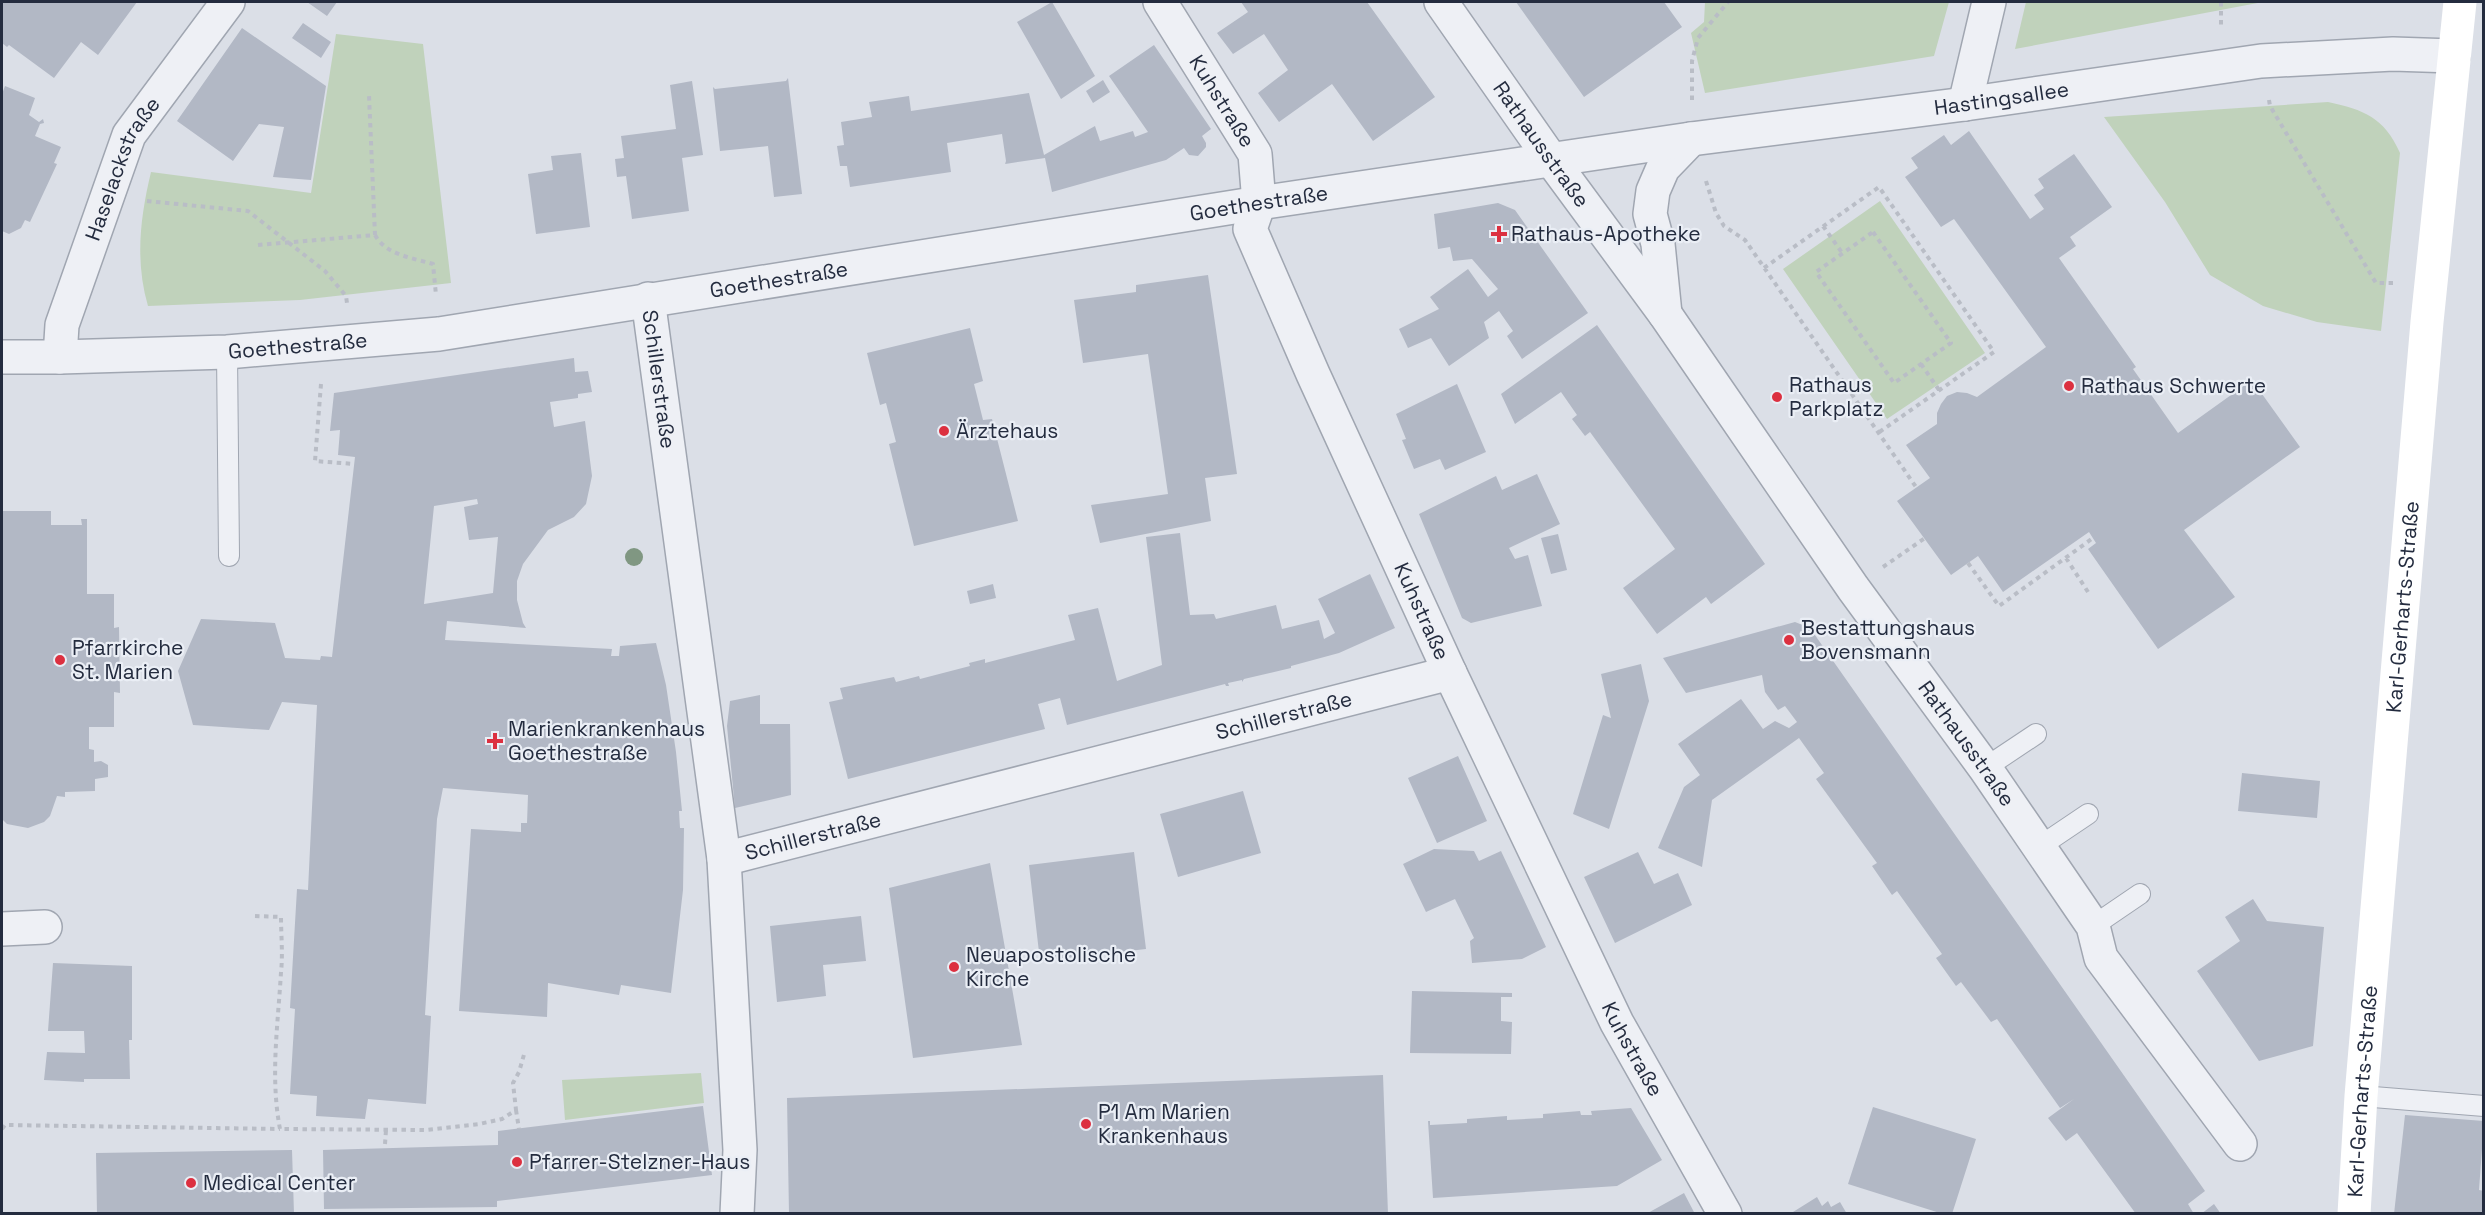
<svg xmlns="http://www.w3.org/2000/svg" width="2485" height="1215" font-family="'Space Grotesk',sans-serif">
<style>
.green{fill:#c0d2bb}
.building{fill:#b2b8c5;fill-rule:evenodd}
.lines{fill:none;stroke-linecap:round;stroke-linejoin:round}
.service-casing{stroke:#a0a6b1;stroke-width:22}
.minor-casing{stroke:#a0a6b1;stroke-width:36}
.path{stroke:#b9bdc6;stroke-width:4;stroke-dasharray:4.5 4.5;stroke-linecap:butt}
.service{stroke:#eef0f5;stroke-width:20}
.minor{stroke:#eef0f5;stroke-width:33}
.secondary{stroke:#fff;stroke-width:33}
.tree{fill:#809782}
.poi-dot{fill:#dc3040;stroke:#eaeef5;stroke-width:2}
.labels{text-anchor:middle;stroke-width:4.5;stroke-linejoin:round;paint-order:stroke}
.street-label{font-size:21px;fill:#242c3f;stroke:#eaeef5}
.poi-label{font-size:21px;fill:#242c3f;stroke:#eaeef5;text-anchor:start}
</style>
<rect width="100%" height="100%" fill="#dbdfe7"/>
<path class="green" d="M1705 2H1949L1934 56 1705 93 1691 33 1704 22Z
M2026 2H2263L2015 49Z
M336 34 423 44 451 283 300 300 148 306C135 261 140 218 151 172L311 193Z
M2328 102C2364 110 2384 117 2400 153L2381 331 2317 322 2263 306 2210 275 2165 202 2104 117Z
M1880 201 1985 353 1887 419 1783 269Z
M701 1073 704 1103 565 1120 562 1080Z"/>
<path class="building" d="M2 2H137L98 55 81 42 54 78 9 45 7 47 2 43Z
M307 2H337L327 16Z
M1052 2 1095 76 1061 99 1017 22Z
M1241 2H1367L1435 97 1373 141 1332 84 1279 122 1258 93 1288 70 1264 34 1233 54 1217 33 1248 12Z
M1516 2H1664L1682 27 1584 97Z
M303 23 331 42 321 58 292 38Z
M242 28 326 86 311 180 273 177 284 127 259 124 233 161 177 121Z
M1154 45 1211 129 1202 136 1206 143V147L1198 156 1189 155 1184 148 1166 160 1052 192 1045 158 1005 164 1006 161 1002 134 947 143 951 172 850 187 847 166H840L837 146 844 145 841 122 872 117 869 102 909 96 911 111 1029 93 1044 155 1095 126 1100 141 1133 131 1135 137 1148 132 1109 76Z
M788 78 802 194 774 197 768 146 720 151 713 87 715 89 786 81Z
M1103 80 1110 92 1093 103 1086 91Z
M692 81 703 155 682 158 689 211 632 219 626 176 617 177 615 159 624 158 621 136 676 129 670 85Z
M5 86 35 98 29 115 39 122 43 119 44 123 40 124 35 136 61 147 54 163 57 164 30 222 25 220 21 228 9 234 2 231V94Z
M1969 131 2030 219 2044 209 2034 195 2044 188 2038 179 2074 154 2112 207 2070 237 2076 246 2059 258 2136 367 2133 369 2178 433 2252 380 2300 447 2184 530 2235 597 2158 649 2088 549 2096 543 2089 532 2003 592 1978 556 1951 575 1897 501 1930 478 1906 445 1937 424V413L1941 404 1947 396 1957 392 1967 393 1977 397 2046 347 1954 219 1941 227 1905 177 1918 168 1911 158 1944 135 1951 145Z
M581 153 590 227 536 234 528 174 553 170 551 156Z
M1498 203 1515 210 1588 313 1522 359 1507 336 1513 331 1499 311 1484 322 1489 338 1449 366 1431 338 1408 348 1399 329 1439 309 1430 297 1468 269 1488 297 1498 289 1472 259 1453 261 1450 247 1438 249 1434 214Z
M1208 275 1237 474 1205 478 1211 521 1100 543 1091 505 1168 494 1148 354 1083 363 1074 300 1136 292V285Z
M1597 325 1765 564 1711 604 1706 597 1657 634 1623 588 1675 549 1590 432 1585 436 1572 419 1577 415 1561 392 1515 424 1501 394Z
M970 328 983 381 974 384 983 420 992 419 1018 521 914 546 889 444 896 442 886 403 880 405 867 353Z
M574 358 575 372 588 371 592 392 578 394V398L550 402 554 427 585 421 592 476 586 504 574 517 548 530 523 564 517 581V600L523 623 526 628 447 621 445 640 612 649 611 656H619L620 646 656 643 666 685 676 752 682 811H679L680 828H684L683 890 671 993 621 985 619 995 548 983 547 1017 459 1011 471 829 521 832V823H527L528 795 443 788 437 819 425 1015 431 1016 426 1104 368 1099 365 1119 316 1116 317 1096 290 1094 295 1009 290 1008 297 889 308 890 317 705 282 702 269 730 193 725 178 671 201 619 275 623 285 658 320 660 321 656 332 657 355 457 338 455 340 430 330 431 334 393ZM477 499 478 504 464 507 469 540 498 537 493 593 424 604 434 506Z
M1457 384 1486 452 1445 470 1440 459 1414 469 1402 440 1406 439 1396 414Z
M1537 474 1560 524 1509 548 1515 559 1528 555 1542 606 1471 623 1462 618 1419 514 1496 476 1502 490Z
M2 511H51V525H82L81 519H87V594H114V628L119 627 120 693 114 692V727H89V749L94 750V762L101 761 108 765V777L95 779V791L65 792V797L57 796 50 816 44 822 28 828 7 824 2 819Z
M1180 533 1190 615 1214 614 1216 619 1276 605 1282 629 1319 620 1324 639 1335 633 1318 599 1370 574 1395 628 1339 653 1291 666V668L1244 679 1242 682V680L1228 683 1229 686H1226L1225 684 1067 725 1060 698 1038 704 1045 729 848 779 829 702 843 699 840 688 894 677 896 682 919 676 920 679 970 666 969 663 985 659V663L1075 640 1068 615 1098 608 1117 681 1162 665 1146 537Z
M1558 534 1567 570 1551 574 1541 538Z
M993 584 996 598 970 604 967 591Z
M1795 622 1810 628 2205 1191 2188 1204 2194 1214H2136L2077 1133 2066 1141 2048 1118 2074 1099 2060 1108 1997 1019 1991 1022 1961 982 1956 986 1936 958 1942 954 1897 891 1892 895 1872 866 1877 863 1816 779 1824 773 1799 738 1712 800 1702 867 1658 848 1684 787 1700 775 1678 744 1741 699 1763 729 1775 721 1789 728 1797 722 1785 706 1778 710 1765 692 1762 675 1686 693 1663 658Z
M1641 664 1649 701 1609 829 1573 814 1603 715 1611 718 1601 674Z
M760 695V724H790L791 795 735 808 727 726 730 701Z
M1458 756 1487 821 1437 843 1408 778Z
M2242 773 2320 781 2317 818 2238 811Z
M1243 791 1261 853 1178 877 1160 814Z
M1434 849 1474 851 1479 861 1501 851 1546 947 1522 959 1472 963 1470 941 1474 938 1455 899 1426 912 1403 864Z
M1134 852 1146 949 1040 961 1029 865Z
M1638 852 1654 884 1678 873 1692 905 1615 943 1584 877Z
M990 863 1022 1045 913 1058 889 888Z
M2253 899 2267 921 2324 927 2313 1046 2259 1061 2197 971 2240 941 2225 917Z
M861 916 866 961 823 965 826 996 777 1002 770 926Z
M53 963 132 966V1040H129L130 1079H84V1082L44 1080 47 1052 85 1053 84 1031H48Z
M1412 991 1512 993V997H1501V1021L1512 1022 1511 1054 1410 1053Z
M1383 1075 1388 1214H789L787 1098Z
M703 1106 712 1175 497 1201V1207L324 1209 323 1150 498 1145V1131Z
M1873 1107 1976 1139 1952 1214H1943L1848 1184Z
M1631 1108 1662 1160 1617 1186 1433 1198 1428 1121H1430V1125L1467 1123V1119L1507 1116V1120L1543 1118V1114L1580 1111 1581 1115H1592L1591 1111Z
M2405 1115 2484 1121 2479 1190 2484 1191V1214H2394Z
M292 1150 294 1214H97L96 1153Z
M1684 1193 1695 1214H1646Z
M1817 1197 1822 1206 1828 1201 1831 1207 1840 1202 1847 1214H1794L1793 1212Z
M2214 1204 2221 1214H2201Z"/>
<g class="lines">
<g class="service-casing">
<path id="service" d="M227 352 229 556
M1985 768 2036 734
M2039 847 2088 814
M2093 926 2140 894
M2361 1096 2484 1106"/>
</g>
<g class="minor-casing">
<g id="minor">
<path id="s1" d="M1160 2 1255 154 1259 203 1250 229 1313 374 1450 673 1617 1023 1725 1214"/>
<path id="s2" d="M1441 2 1550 158 1665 314 1853 588 1985 768 2093 926 2101 958 2240 1144"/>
<path d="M1965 104 1989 2"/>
<path id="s3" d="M648 299 724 859 1450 673"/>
<path d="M1665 314 1658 244 1650 214 1653 191 1663 168 1691 139"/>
<path id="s4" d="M2 357H60L227 352 439 334 1259 203 1691 139 1965 104 2261 61 2393 54 2453 56"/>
<path id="s5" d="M60 357 62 325 129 135 228 2"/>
<path d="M724 859 740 1150 737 1214"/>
<path d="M2 929 45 927"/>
</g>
</g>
<path class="path" d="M2221 2V27
M1692 100V61L1698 38 1728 2
M2269 100 2270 106 2376 283H2393
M1706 181 1716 213 1724 226 1745 240 1916 487
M147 201 248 211 325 271 346 296 347 303
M1823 226 1843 254
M1873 232 1951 343 1894 383 1816 272Z
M375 235C386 255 413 258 433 264L436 295
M258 245 375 235 369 95
M1764 268 1879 187 1994 352 1878 433
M1921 364 1939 390
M321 384 315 461 354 464
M2066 558 2088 592
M1968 563 1999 606 2093 538
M1883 567 1925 538
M255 916 281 917C281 935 283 954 281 972 278 1025 270 1077 280 1129L427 1130 479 1124 502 1119 516 1110 513 1083 519 1072 525 1051
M516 1110 519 1129
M2 1129 5 1125 280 1129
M385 1144 386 1130"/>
<use href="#service" class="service"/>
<use href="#minor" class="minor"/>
<path class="secondary" id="s6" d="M2354 1214 2361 1096 2427 322 2460 2"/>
</g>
<circle class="tree" cx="634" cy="557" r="9"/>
<g class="poi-dot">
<path d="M1496 225h6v6h6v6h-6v6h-6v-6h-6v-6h6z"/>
<circle cx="2069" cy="386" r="6"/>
<circle cx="1777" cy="397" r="6"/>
<circle cx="944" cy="431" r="6"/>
<circle cx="1789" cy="640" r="6"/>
<circle cx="60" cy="660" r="6"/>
<path d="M492 732h6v6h6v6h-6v6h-6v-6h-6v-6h6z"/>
<circle cx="954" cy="967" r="6"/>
<circle cx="1086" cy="1124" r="6"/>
<circle cx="517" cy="1162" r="6"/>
<circle cx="191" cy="1183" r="6"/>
</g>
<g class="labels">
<g class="street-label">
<text dy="7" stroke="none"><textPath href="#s4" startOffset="2018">Hastingsallee</textPath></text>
<text dy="7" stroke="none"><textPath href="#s1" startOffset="117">Kuhstraße</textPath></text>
<text dy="7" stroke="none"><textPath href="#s2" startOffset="174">Rathausstraße</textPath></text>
<text dy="7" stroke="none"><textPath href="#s5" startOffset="200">Haselackstraße</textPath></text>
<text dy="7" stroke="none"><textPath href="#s4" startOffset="1268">Goethestraße</textPath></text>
<text dy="7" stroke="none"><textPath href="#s4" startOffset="782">Goethestraße</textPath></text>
<text dy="7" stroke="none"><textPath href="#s4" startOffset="296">Goethestraße</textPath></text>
<text dy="7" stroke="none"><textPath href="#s3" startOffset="81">Schillerstraße</textPath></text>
<text dy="7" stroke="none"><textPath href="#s6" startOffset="609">Karl-Gerharts-Straße</textPath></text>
<text dy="7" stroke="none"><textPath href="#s1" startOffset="675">Kuhstraße</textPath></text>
<text dy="7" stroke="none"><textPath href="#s3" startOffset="1143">Schillerstraße</textPath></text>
<text dy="7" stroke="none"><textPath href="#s2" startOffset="909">Rathausstraße</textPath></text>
<text dy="7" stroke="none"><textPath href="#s3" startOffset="657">Schillerstraße</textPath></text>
<text dy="7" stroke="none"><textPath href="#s1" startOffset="1161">Kuhstraße</textPath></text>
<text dy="7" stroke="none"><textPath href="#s6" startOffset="123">Karl-Gerharts-Straße</textPath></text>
</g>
<g class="poi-label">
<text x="1511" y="241">Rathaus-Apotheke</text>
<text x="1789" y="392">Rathaus<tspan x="1789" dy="24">Parkplatz</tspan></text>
<text x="2081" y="393">Rathaus Schwerte</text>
<text x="956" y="438">Ärztehaus</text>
<text x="1801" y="635">Bestattungshaus<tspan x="1801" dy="24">Bovensmann</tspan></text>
<text x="72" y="655">Pfarrkirche<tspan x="72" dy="24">St. Marien</tspan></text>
<text x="508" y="736">Marienkrankenhaus<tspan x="508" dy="24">Goethestraße</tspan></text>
<text x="966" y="962">Neuapostolische<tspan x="966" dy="24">Kirche</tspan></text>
<text x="1098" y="1119">P1 Am Marien<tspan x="1098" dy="24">Krankenhaus</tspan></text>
<text x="529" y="1169">Pfarrer-Stelzner-Haus</text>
<text x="203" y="1190">Medical Center</text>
</g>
</g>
<rect width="2485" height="1215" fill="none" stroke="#242c3f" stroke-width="6"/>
</svg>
